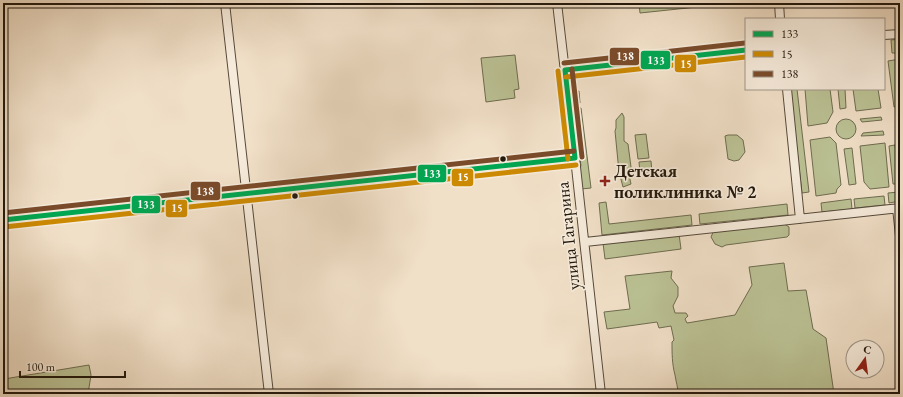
<svg xmlns="http://www.w3.org/2000/svg" width="903" height="397" font-family="'EB Garamond',serif">
<style>
.green{fill:#bbc295;stroke:#6e6c50}
.lines{fill:none;stroke-linecap:round;stroke-linejoin:round}
.minor-casing{stroke:#55493b;stroke-width:10}
.minor{stroke:#f6ebdb;stroke-width:8}
.bus-1-casing{stroke:#f6ebdb;stroke-width:8}
.bus-2-casing{stroke:#f6ebdb;stroke-width:8}
.bus-3-casing{stroke:#f6ebdb;stroke-width:8}
.bus-1{stroke:#00a651;stroke-width:5}
.bus-2{stroke:#cc8902;stroke-width:5}
.bus-3{stroke:#7a4b2a;stroke-width:5}
.bus-dot{fill:#21170c;stroke:#f6ebdb;stroke-width:1.5}
.poi-dot{fill:#8f2418;stroke:#f6ebdb;stroke-width:1.5}
.labels{text-anchor:middle;stroke-width:3.5;stroke-linejoin:round;paint-order:stroke}
.poi-label{font-size:18px;font-weight:bold;fill:#21170c;stroke:#f6ebdb;text-anchor:start}
.street-label{font-size:18px;fill:#21170c;stroke:#f6ebdb}
.line-badge{stroke:#f6ebdb;stroke-width:1.5}
.badge-label{font-size:11px;text-anchor:middle;font-weight:bold;fill:#fff}
</style>
<rect width="100%" height="100%" fill="#f1e0c8"/>
<filter id="stains"><feTurbulence type="fractalNoise" baseFrequency=".005" numOctaves="4"/><feColorMatrix values="0 0 0 0 .2 0 0 0 0 .09 0 0 0 0 .02 0 0 0 .5 -.17"/></filter>
<radialGradient id="worn" r=".72"><stop offset=".6" stop-color="#630" stop-opacity="0"/><stop offset="1" stop-color="#630" stop-opacity=".3"/></radialGradient>
<path class="green" d="M639 3H697V7L640 13Z
M900 39V53H892L891 40Z
M515 55 519 89 514 90 515 98 486 102 481 58Z
M900 59V106L894 107 888 61Z
M790 89H797L809 192 802 193Z
M805 89H830L833 112 827 123 808 126Z
M838 89H845L846 108 840 109Z
M853 89H878L881 108 856 111Z
M579 91 580 103H574L573 92Z
M574 108H581L591 188 581 189 579 169 581 166Z
M622 113 624 117V141L628 144 631 167 629 175 631 184 623 187 619 172 615 131 616 128V120Z
M881 117 882 120 862 122 860 119Z
M836 129a10 10 0 1 1 20 0a10 10 0 1 1-20 0Z
M883 131 884 135 861 136 863 133Z
M646 134 649 158 638 159 635 135Z
M728 135H737L743 140 745 152 739 160 734 161 728 159 725 136Z
M830 137 836 143 841 185 837 189 836 193 816 196 810 140Z
M885 143 889 187 870 189 864 182 860 146Z
M895 145 900 184H893L889 146Z
M852 148 856 184 849 185 844 149Z
M651 161 652 172 640 173 639 162Z
M899 192 900 201 889 203 888 193Z
M884 196 885 205 855 208 854 199Z
M851 199 852 209 822 212 821 203Z
M606 202 609 224 691 215 692 225 602 235 599 203Z
M787 204 788 215 700 224 699 214Z
M783 223 789 227V235L787 237 726 245 722 247 715 244 711 237 714 230Z
M679 234 681 249 605 259 603 243Z
M784 263 788 291 806 290 813 329 826 338 834 394H678C678 387 676 382 675 375 672 364 672 353 672 342L674 340 671 326 659 328 657 322 607 329 604 312 630 309 625 276 672 271 671 278 678 287V296L673 306 675 313H686L688 316 685 319 687 323 735 315 752 285 749 267Z
M89 365 91 375 88 394H3V378L4 379Z"/>
<g class="lines">
<g class="minor-casing">
<path id="minor" d="M225 3 269 394
M557 3 575 158 601 394
M779 3 780 19
M884 35 900 34
M565 70 746 50
M787 89 800 219
M897 208 900 236
M3 220 575 158
M585 242 900 208"/>
</g>
<use href="#minor" class="minor"/>
<g class="bus-1-casing">
<path id="bus-1" d="M565 70 746 50
M565 70 575 158
M3 220 575 158"/>
</g>
<g class="bus-2-casing">
<path id="bus-2" d="M558 71 568 159
M566 77 746 57
M4 227 576 165"/>
</g>
<g class="bus-3-casing">
<path id="bus-3" d="M564 63 745 43
M572 69 582 157
M3 213 574 151"/>
</g>
<use href="#bus-1" class="bus-1"/>
<use href="#bus-2" class="bus-2"/>
<use href="#bus-3" class="bus-3"/>
</g>
<g class="bus-dot">
<circle cx="503" cy="159" r="3.5"/>
<circle cx="295" cy="196" r="3.5"/>
</g>
<path class="poi-dot" d="M603 175h4v4h4v4h-4v4h-4v-4h-4v-4h4z"/>
<g class="labels">
<g class="poi-label">
<text x="614" y="177">Детская<tspan x="614" dy="21">поликлиника № 2</tspan></text>
</g>
<g class="street-label">
<text transform="translate(568 236) rotate(-96)" y="6">улица Гагарина</text>
</g>
</g>
<g class="line-badge">
<rect x="609" y="47" width="31" height="19" rx="4" fill="#7a4b2a"/>
<rect x="640" y="50" width="31" height="20" rx="4" fill="#00a651"/>
<rect x="674" y="54" width="23" height="19" rx="4" fill="#cc8902"/>
<rect x="417" y="164" width="30" height="19" rx="4" fill="#00a651"/>
<rect x="451" y="168" width="23" height="19" rx="4" fill="#cc8902"/>
<rect x="190" y="181" width="31" height="20" rx="4" fill="#7a4b2a"/>
<rect x="131" y="195" width="30" height="19" rx="4" fill="#00a651"/>
<rect x="165" y="199" width="23" height="19" rx="4" fill="#cc8902"/>
</g>
<g class="badge-label">
<text x="625" y="60">138</text>
<text x="656" y="64">133</text>
<text x="686" y="68">15</text>
<text x="432" y="177">133</text>
<text x="463" y="181">15</text>
<text x="205" y="195">138</text>
<text x="146" y="208">133</text>
<text x="177" y="212">15</text>
</g>
<rect width="903" height="397" fill="none" stroke="#f1e0c8" stroke-width="16"/>
<rect x="4" y="4" width="895" height="389" fill="none" stroke="#21170c" stroke-width="2"/>
<rect x="8" y="8" width="887" height="381" fill="none" stroke="#21170c"/>
<rect x="745" y="18" width="140" height="72" fill="#f6ebdb" stroke="#a19688"/>
<rect x="753" y="31" width="20" height="6" fill="#00a651" stroke="#a19688"/>
<text x="781" y="38" font-size="12" fill="#21170c">133</text>
<rect x="753" y="51" width="20" height="6" fill="#cc8902" stroke="#a19688"/>
<text x="781" y="58" font-size="12" fill="#21170c">15</text>
<rect x="753" y="71" width="20" height="6" fill="#7a4b2a" stroke="#a19688"/>
<text x="781" y="78" font-size="12" fill="#21170c">138</text>
<g transform="translate(865 359) rotate(14)"><circle r="19" fill="#f6ebdb" stroke="#a19688"/>
<path d="M0-3L7 15L0 10L-7 15Z" fill="#8f2418"/>
<text y="-6" font-size="11" font-weight="bold" text-anchor="middle" fill="#21170c">С</text>
</g>
<path d="M20 371v6h105v-6" fill="none" stroke="#21170c" stroke-width="2"/>
<text x="26" y="371" font-size="12" fill="#21170c" stroke="#f6ebdb" stroke-width="3" paint-order="stroke">100 m</text>
<rect width="100%" height="100%" filter="url(#stains)"/>
<rect width="100%" height="100%" fill="url(#worn)"/>
</svg>
